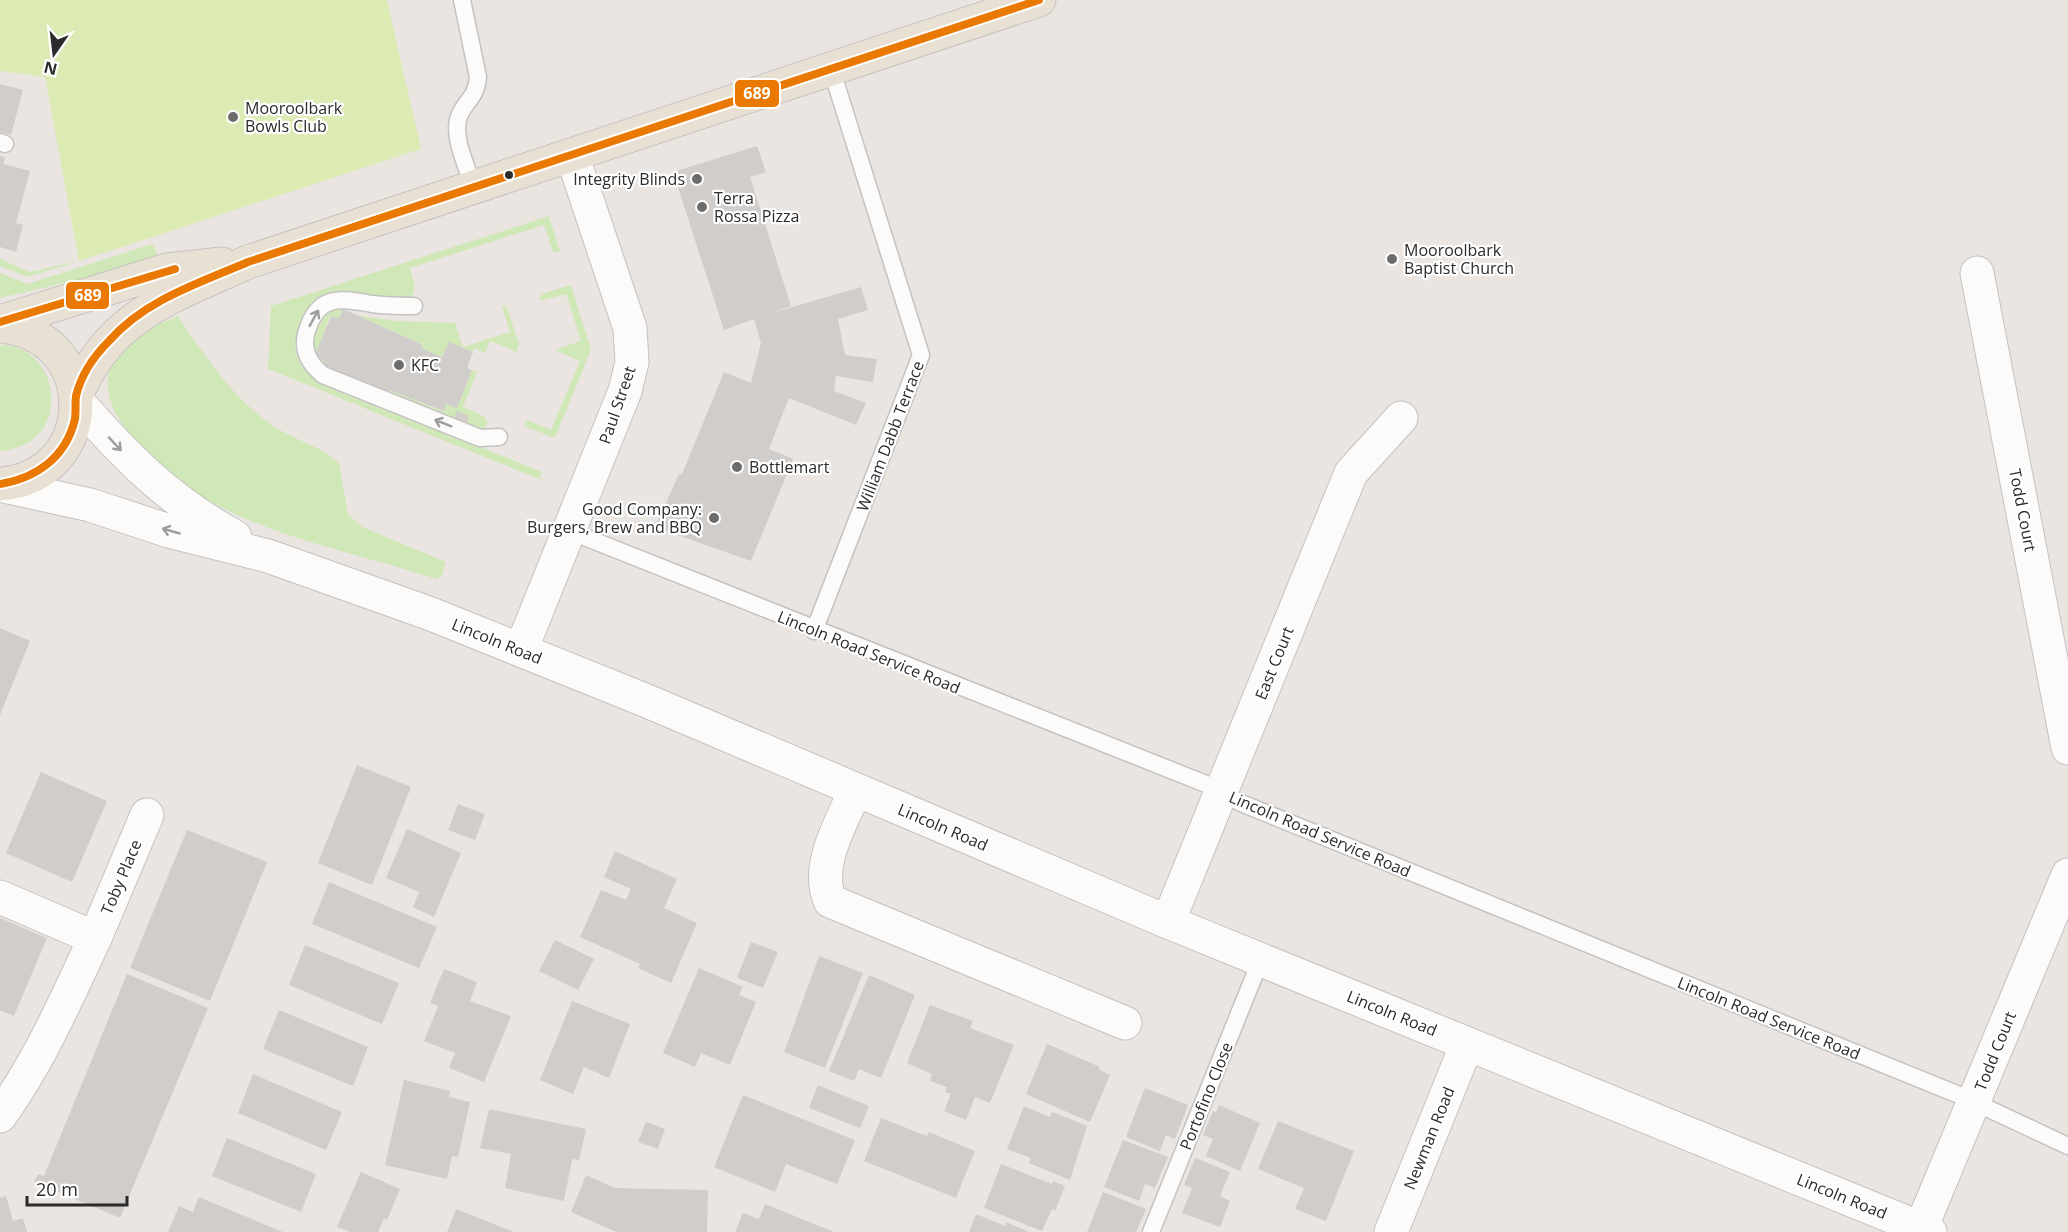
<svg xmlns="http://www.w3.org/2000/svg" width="2068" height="1232" font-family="'Open Sans',sans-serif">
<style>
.green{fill:#d0e7b7}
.pitch{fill:#dcebb4}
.building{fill:#d0cdca}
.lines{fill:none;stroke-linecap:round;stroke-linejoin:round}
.lane-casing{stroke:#c3c2c3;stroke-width:19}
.street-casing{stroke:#c3c2c3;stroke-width:35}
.secondary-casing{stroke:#c3c2c3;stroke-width:35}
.primary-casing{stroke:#c5c3c2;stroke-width:35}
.lane{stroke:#fcfbfa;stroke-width:16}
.street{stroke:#fcfbfa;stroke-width:33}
.secondary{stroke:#fcfbfa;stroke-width:33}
.primary{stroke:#e8e1d3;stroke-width:33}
.bus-1-casing{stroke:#fff;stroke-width:12}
.bus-1{stroke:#ea7904;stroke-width:8}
.oneway{stroke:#9e9d9d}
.poi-dot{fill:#6e6c6b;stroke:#fff;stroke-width:2}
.bus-dot{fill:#2b2b2b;stroke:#fff;stroke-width:2}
.labels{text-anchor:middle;stroke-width:4.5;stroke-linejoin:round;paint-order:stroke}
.poi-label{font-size:16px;fill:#2b2b2b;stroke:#fff;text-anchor:start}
.street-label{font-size:16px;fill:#2b2b2b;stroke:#fff}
.line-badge{stroke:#fff;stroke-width:2}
.badge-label{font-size:16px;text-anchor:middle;font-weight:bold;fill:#fff}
</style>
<rect width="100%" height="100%" fill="#eae5e1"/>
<path class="green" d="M549 216 560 252H553L544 225 410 268 415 287 412 297C367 303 312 268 297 334 292 355 300 368 317 380L542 472 539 479 268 369 271 306Z
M152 244 158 255 102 274 0 298V273L28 284Z
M0 259 30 272 79 261 28 277 0 266Z
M571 285 591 350 555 438 524 426 526 420 551 430 580 361 555 350 581 341 566 294 540 301 539 298 544 293Z
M506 305 519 344 516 352 490 341 485 353 475 348 473 352 449 342 442 357 421 348 422 344 356 315 395 321 455 323 463 347 510 332 502 307Z
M344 306 339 319 330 316 315 356 325 361 323 367C300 354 320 308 344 306Z
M178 316C206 358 233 399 275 427 293 439 327 449 339 464L348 514 362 527 446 562 442 575 436 579C332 544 215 531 138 444 124 427 111 412 108 389 103 349 147 328 178 316Z
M0 345C47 344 68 405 36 437 27 446 15 448 3 451H0Z
M472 370 477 372 463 407 483 416 488 421 483 432 388 393 389 390 443 411 446 404 457 408Z"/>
<path class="pitch" d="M0 0H387L421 149 79 261 45 77 0 71Z"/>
<path class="building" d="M0 84 23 90 11 135 0 132Z
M757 146 766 172 750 177 791 306 772 313 861 287 868 310 838 319 845 355 877 359 873 382 836 376 834 391 866 403 856 425 789 398 769 449 793 459 751 561 655 527 679 474H682L724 372 751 383 761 343 754 319 724 330 673 172Z
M0 156 5 157 3 164 30 171 16 223 23 225 16 252 0 247Z
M343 309 423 345 421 348 442 357 449 342 473 352 467 368 472 370 457 408 446 404 444 411 389 390 382 408 365 402 371 386 323 367 325 361 314 357 331 316 339 319Z
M457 411 469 416 464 430 452 425Z
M0 628 30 641 0 715Z
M357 765 411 787 372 885 318 863Z
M41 772 107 801 72 882 6 853Z
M458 804 485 814 475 840 448 830Z
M407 829 461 853 434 917 413 907 419 892 386 878Z
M187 830 267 862 210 1001 130 968Z
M615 851 677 879 664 908 697 923 671 983 638 968 640 964 580 937 601 890 626 900 631 889 604 877Z
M329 882 437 927 419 968 312 924Z
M0 918 47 938 14 1016 0 1010Z
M555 940 594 959 578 990 539 971Z
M751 942 778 952 763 988 737 978Z
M305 945 399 983 382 1024 289 985Z
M819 956 863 973 825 1068 784 1052Z
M699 968 743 987 739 995 756 1002 730 1065 701 1053 695 1067 663 1053Z
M444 969 477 982 470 1001 511 1016 484 1082 449 1068 455 1053 424 1041 438 1006 430 1003Z
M127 974 208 1008 120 1218 34 1182 38 1174 44 1176Z
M869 975 915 995 881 1078 859 1069 854 1081 829 1071Z
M572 1001 630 1024 609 1078 584 1067 573 1094 540 1080Z
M930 1005 973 1021 970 1028 1014 1045 990 1103 975 1097 966 1120 944 1111 951 1094 945 1092 947 1087 930 1081 932 1074 907 1063Z
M279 1010 368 1047 353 1086 263 1049Z
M1047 1044 1100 1067 1099 1070 1110 1075 1090 1122 1026 1094Z
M253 1074 342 1112 326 1150 238 1113Z
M404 1080 450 1091 449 1097 470 1102 458 1157 452 1156 447 1179 385 1165Z
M818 1085 869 1106 860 1128 809 1108Z
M1145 1088 1188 1105 1175 1139 1166 1135 1160 1151 1126 1137Z
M743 1095 855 1140 837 1184 786 1164 775 1192 714 1167Z
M1219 1105 1260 1123 1240 1171 1206 1156 1213 1139 1203 1135 1213 1111 1216 1112Z
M1024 1106 1050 1117 1052 1112 1087 1126 1070 1180 1029 1163 1031 1158 1007 1149Z
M489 1109 586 1129 579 1160 572 1159 564 1201 505 1188 511 1154 480 1148Z
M881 1118 927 1136 929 1132 975 1151 956 1198 864 1161Z
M1278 1121 1354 1151 1326 1221 1295 1209 1304 1188 1258 1169Z
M646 1122 665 1129 658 1149 638 1142Z
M227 1138 316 1174 301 1212 212 1176Z
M1123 1140 1168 1157 1155 1188 1145 1184 1139 1201 1104 1187Z
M1195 1158 1230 1172 1220 1196 1230 1201 1220 1227 1182 1213 1192 1188 1184 1185Z
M1001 1164 1052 1184 1053 1181 1065 1186 1055 1211 1052 1209 1042 1231 984 1208Z
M361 1172 400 1189 387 1220 384 1218 378 1232H350L337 1227Z
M586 1175 615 1188 708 1190 707 1232H616L571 1212Z
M1103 1192 1146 1209 1136 1232H1087Z
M6 1196 13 1221 23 1218 27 1232H0V1198Z
M199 1197 283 1232H168L179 1206 193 1212Z
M765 1204 834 1232H735L743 1213 759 1219Z
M456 1209 514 1232H447Z
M976 1214 1005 1226 1006 1222 1029 1232H969Z"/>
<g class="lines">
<g class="lane-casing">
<path id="lane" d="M462 0 478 77C476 98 467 99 460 114 450 134 468 169 474 188
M0 142 5 144
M414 306C400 306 386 306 372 304 339 298 317 294 306 334 302 352 310 364 323 375L480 438 499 437
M567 530 1206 784 1241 803 1959 1095 2068 1146
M814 631 921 355 831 68
M1151 1232 1261 959"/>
</g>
<g class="street-casing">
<path id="street" d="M1977 273 2068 748
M521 650 625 391 632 362 630 328 572 155
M855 791C841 824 815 865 830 901L1125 1023
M0 897 95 938C66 1000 40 1060 0 1116
M1168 922 1351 473 1401 418
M95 938 147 815
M1921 1228 2068 875
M1391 1232 1467 1044"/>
</g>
<g class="secondary-casing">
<path id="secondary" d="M76 400C127 458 167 499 235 537
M0 485 90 505 169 531 268 556 431 614 647 701 1168 922 1930 1232"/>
</g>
<g class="primary-casing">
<path id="primary" d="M0 322 167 270 222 264
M0 326C103 335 99 477 0 484
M76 396C110 313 173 297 248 262L1039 0"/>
</g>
<use href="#lane" class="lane"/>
<use href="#street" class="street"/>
<use href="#secondary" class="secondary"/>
<use href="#primary" class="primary"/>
<g class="bus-1-casing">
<path id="bus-1" d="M0 322 175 269
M0 484C37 478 66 457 75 419 76 411 75 404 76 396 81 375 94 356 109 341 145 300 199 283 248 262L1039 0"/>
</g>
<use href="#bus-1" class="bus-1"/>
</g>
<defs><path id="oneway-shaft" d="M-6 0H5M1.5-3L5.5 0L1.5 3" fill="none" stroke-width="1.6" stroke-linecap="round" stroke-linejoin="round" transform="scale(1.5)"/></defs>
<g class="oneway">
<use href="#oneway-shaft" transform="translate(314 318) rotate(-61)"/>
<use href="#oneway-shaft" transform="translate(443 423) rotate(-158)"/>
<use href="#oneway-shaft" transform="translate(115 444) rotate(47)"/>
<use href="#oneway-shaft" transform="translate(171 531) rotate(-164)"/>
</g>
<g class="poi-dot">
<circle cx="233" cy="117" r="6"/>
<circle cx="697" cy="179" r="6"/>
<circle cx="702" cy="207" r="6"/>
<circle cx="1392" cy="259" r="6"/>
<circle cx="399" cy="365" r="6"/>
<circle cx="737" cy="467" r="6"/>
<circle cx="714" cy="518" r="6"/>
</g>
<circle class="bus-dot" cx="509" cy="175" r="5"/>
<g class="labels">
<g class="poi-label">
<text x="245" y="114">Mooroolbark<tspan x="245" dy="18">Bowls Club</tspan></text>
<text x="685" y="185" text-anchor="end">Integrity Blinds</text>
<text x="714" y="204">Terra<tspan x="714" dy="18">Rossa Pizza</tspan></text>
<text x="1404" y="256">Mooroolbark<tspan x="1404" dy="18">Baptist Church</tspan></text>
<text x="411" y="371">KFC</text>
<text x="749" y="473">Bottlemart</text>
<text x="702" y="515" text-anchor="end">Good Company:<tspan x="702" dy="18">Burgers, Brew and BBQ</tspan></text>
</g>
<g class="street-label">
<text transform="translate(617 405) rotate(-71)" y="6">Paul Street</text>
<text transform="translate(890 436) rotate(-69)" y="6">William Dabb Terrace</text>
<text transform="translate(2023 510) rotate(79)" y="6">Todd Court</text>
<text transform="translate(497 641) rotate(22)" y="6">Lincoln Road</text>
<text transform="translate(869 652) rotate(22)" y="6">Lincoln Road Service Road</text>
<text transform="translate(1274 663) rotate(-68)" y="6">East Court</text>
<text transform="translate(943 827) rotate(23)" y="6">Lincoln Road</text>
<text transform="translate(1320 834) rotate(23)" y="6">Lincoln Road Service Road</text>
<text transform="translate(121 877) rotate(-67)" y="6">Toby Place</text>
<text transform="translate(1392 1013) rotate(22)" y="6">Lincoln Road</text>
<text transform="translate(1769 1018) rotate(22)" y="6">Lincoln Road Service Road</text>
<text transform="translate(1995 1051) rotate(-68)" y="6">Todd Court</text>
<text transform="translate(1206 1096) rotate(-68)" y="6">Portofino Close</text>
<text transform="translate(1429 1138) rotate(-68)" y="6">Newman Road</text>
<text transform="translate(1842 1196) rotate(22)" y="6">Lincoln Road</text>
</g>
</g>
<g class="line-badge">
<rect x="734" y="79" width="46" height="29" rx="6" fill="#ea7904"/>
<rect x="65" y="281" width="45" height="29" rx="6" fill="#ea7904"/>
</g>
<g class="badge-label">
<text x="757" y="99">689</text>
<text x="88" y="301">689</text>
</g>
<g transform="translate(54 54) rotate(194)" stroke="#ffffff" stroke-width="4.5" paint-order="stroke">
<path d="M0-4.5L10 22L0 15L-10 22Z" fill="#2b2b2b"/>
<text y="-9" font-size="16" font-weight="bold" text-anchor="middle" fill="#2b2b2b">N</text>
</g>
<path d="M27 1196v9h100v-9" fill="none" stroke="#2b2b2b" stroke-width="3"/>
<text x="36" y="1196" font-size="18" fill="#2b2b2b" stroke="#ffffff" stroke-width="4.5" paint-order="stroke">20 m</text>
</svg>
